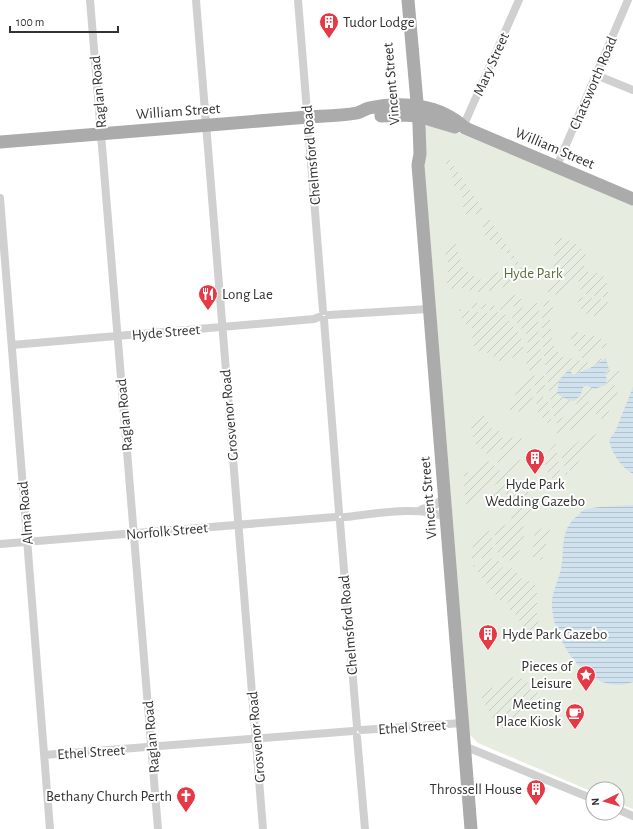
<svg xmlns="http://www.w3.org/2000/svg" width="633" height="829" font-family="'Alegreya Sans',sans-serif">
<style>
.park{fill:#e6ecdf}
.garden{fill:url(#garden-furrows)}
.water{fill:url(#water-rules)}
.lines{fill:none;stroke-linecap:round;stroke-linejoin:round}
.minor{stroke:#d0d0d0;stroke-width:8}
.primary{stroke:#ababab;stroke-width:13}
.labels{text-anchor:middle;stroke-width:4;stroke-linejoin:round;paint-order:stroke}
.poi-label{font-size:15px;fill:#333;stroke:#fff;text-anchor:end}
.street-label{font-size:15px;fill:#333;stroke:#fff}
.park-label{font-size:15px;fill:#56703f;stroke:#fff}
</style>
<defs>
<pattern id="garden-furrows" width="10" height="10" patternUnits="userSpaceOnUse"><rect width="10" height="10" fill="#e6ecdf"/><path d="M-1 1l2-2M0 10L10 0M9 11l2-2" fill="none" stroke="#c6cbc0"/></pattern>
<pattern id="water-rules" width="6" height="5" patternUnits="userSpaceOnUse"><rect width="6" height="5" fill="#cfe2ee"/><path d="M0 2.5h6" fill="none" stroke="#b2c2cd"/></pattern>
</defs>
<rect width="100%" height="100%" fill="#fff"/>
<path class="park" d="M430 124 441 126 492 146 633 206V809L617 803V789H593V792L478 743 470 735 425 174 423 136 425 127Z"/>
<path class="garden" d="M446 155 484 210C462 224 462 208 463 191L454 187 452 173 444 160Z
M488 217 523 270 517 267 509 255 483 234V225Z
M556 236C568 239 580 244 586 255L584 264 585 270C589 273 593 272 598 273 608 275 609 290 608 298L581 293 580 282 573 279 570 280 566 293 547 296 553 270Z
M455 242 463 267 477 279 483 280C494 276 502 265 514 273L516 282 511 285 484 292H476L460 288 449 289 447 284 449 264 443 248 449 243Z
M515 295 519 296 524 304 495 311 467 307 471 302 503 307 510 297Z
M578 297 600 299 609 303C605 323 577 318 578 297Z
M555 299 550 318 552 342 556 349 565 360 573 358 585 363 600 359H604L590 368 573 375 569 369 582 391 584 385 592 387 605 376 607 370 620 371 623 373 556 417 554 416C549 390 536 325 545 302Z
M537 303 539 305 538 327 527 335 512 317 510 311Z
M458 309 482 313 504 312C510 326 528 338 522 355L499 361 489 353 477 351 472 343 473 329 463 322Z
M539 331 542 365 537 369 526 371 528 339Z
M578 332 588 336H598L607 344 606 347 592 350 586 358H581L578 349 573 345 571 339 573 334Z
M543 369 546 393 538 395 535 392C533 384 537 374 543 369Z
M535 373 531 388 533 400 531 408 522 412 509 410 506 404 515 397 516 390 523 384 526 374Z
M615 385 618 386 619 389 613 404 610 403 608 405 611 407 604 421C590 405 587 419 576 427 571 430 563 432 557 433V421Z
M547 396 551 420 547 423 535 409 538 398Z
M480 413 483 414 492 429 504 433 499 446 491 457H488C486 450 481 451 477 446 472 439 470 427 472 418Z
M591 431 597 432 572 472 569 470 567 473 570 475 566 478 561 452 571 448Z
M539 434V439L521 457 518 465 506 481 500 499 484 500 519 453Z
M507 437 526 439 502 467 495 460Z
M556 444 561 482C541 476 541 456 556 444Z
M488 461 500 470 476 500 472 503 465 504 464 473 478 471Z
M515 477 523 483 525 489 535 499 519 500 516 496 506 494 508 482Z
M535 504 534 513 523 527C525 545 523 547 512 560L506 561 496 551 494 529 511 523 512 510 515 506Z
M544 528 550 529 542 560 533 558C534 547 529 531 544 528Z
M491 530 493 554 472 562C470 545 476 537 491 530Z
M496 557 503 567 487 584 473 566Z
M512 568 522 578 503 604 489 586Z
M525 579 537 586V613L539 626 533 631 525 630 516 615 505 606Z
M519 676 525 682 534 684C538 691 539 696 535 703H527L522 711V722L502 728 492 717 479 693 482 689 492 688 505 679Z"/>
<path class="water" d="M606 358 609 370 605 373 607 380 605 385 595 389 584 385 580 396 574 401 568 400 557 394 559 380 569 369 573 375 590 368Z
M633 387V474C621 467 612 454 609 440L615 432Z
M633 505V682C591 698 554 643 552 607 551 593 558 582 561 569 565 549 559 531 577 516 579 514 582 511 584 510 594 506 621 506 633 505Z"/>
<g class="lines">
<path class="minor" d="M90 0 158 829
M196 0 263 829
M298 0 323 311
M596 75 633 90
M465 128 466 120 519 0
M557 166 628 0
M0 198 50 829
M329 315 428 309
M324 320 339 512
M12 345 314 319 319 317
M422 509 435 505 444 498
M345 517C373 514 420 505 445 517
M340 522 357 727
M0 544 335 517
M362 730 462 723
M357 737 365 829
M464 746 593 799
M44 755 353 731
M617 809 633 816"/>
<path class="primary" d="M408 0 419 125 420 154 418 165 471 829
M381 116 403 115 418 116 455 127
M0 142 308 117C324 116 342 116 357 113 361 112 365 109 369 108 402 101 440 104 465 128L633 199"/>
</g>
<defs>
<g id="building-pin" transform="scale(1)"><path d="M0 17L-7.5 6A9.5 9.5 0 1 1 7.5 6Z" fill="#e63946" stroke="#fff"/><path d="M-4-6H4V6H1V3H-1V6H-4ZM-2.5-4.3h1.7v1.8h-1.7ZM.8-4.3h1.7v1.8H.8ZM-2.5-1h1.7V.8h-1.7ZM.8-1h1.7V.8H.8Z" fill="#fff"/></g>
<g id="restaurant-pin" transform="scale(1)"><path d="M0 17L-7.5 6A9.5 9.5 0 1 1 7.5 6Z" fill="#e63946" stroke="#fff"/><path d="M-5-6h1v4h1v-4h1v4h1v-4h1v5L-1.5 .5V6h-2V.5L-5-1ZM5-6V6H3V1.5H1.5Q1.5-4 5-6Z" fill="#fff"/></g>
<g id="sight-pin" transform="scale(1)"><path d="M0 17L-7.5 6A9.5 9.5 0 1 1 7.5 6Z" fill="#e63946" stroke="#fff"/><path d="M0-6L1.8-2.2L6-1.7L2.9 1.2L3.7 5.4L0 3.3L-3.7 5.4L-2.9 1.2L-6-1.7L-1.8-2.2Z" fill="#fff"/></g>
<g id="cafe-pin" transform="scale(1)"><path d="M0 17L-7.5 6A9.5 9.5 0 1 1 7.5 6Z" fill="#e63946" stroke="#fff"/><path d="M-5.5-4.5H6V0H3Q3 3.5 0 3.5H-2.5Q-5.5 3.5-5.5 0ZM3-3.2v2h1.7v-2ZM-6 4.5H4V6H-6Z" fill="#fff"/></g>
<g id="church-pin" transform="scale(1)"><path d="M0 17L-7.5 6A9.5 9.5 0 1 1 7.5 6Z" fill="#e63946" stroke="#fff"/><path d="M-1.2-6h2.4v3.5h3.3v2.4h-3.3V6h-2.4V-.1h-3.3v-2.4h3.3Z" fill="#fff"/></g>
</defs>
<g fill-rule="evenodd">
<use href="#building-pin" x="329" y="22"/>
<use href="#restaurant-pin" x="208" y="294"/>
<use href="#building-pin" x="535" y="458"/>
<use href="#building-pin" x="488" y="634"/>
<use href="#sight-pin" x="586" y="675"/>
<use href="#cafe-pin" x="575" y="713"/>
<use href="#building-pin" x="536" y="789"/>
<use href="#church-pin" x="186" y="796"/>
</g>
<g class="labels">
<g class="poi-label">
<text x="343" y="27" text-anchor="start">Tudor Lodge</text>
<text x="222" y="299" text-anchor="start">Long Lae</text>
<text x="535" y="489" text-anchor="middle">Hyde Park<tspan x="535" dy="17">Wedding Gazebo</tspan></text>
<text x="502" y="639" text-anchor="start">Hyde Park Gazebo</text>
<text x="572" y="671">Pieces of<tspan x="572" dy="17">Leisure</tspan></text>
<text x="561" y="709">Meeting<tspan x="561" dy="17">Place Kiosk</tspan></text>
<text x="522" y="794">Throssell House</text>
<text x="172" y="801">Bethany Church Perth</text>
</g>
<g class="street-label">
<text transform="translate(491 64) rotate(-66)" y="5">Mary Street</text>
<text transform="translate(593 83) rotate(-67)" y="5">Chatsworth Road</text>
<text transform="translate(391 84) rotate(-95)" y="5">Vincent Street</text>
<text transform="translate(98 92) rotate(-95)" y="5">Raglan Road</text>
<text transform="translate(178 111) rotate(-4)" y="5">William Street</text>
<text transform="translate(555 148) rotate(23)" y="5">William Street</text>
<text transform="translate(311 155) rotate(-95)" y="5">Chelmsford Road</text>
<text transform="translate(166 332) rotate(-5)" y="5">Hyde Street</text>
<text transform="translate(124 415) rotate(-95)" y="5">Raglan Road</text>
<text transform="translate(229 415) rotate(-95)" y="5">Grosvenor Road</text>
<text transform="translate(428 498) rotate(-95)" y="5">Vincent Street</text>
<text transform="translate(25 513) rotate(-95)" y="5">Alma Road</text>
<text transform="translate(167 531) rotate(-5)" y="5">Norfolk Street</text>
<text transform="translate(348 625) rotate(-95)" y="5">Chelmsford Road</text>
<text transform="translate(412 727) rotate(-4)" y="5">Ethel Street</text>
<text transform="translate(151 737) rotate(-95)" y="5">Raglan Road</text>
<text transform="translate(256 737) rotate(-95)" y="5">Grosvenor Road</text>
<text transform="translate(91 752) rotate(-4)" y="5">Ethel Street</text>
</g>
<g class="park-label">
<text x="533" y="278">Hyde Park</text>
</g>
</g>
<g transform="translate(605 801) rotate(265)"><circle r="19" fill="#ffffff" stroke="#adadad"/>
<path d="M0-3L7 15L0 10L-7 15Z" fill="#e63946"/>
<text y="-6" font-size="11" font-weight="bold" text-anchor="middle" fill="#333333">N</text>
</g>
<path d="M10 26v6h108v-6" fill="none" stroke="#333333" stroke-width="2"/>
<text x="16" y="26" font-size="12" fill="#333333" stroke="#ffffff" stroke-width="3" paint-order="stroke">100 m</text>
</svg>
